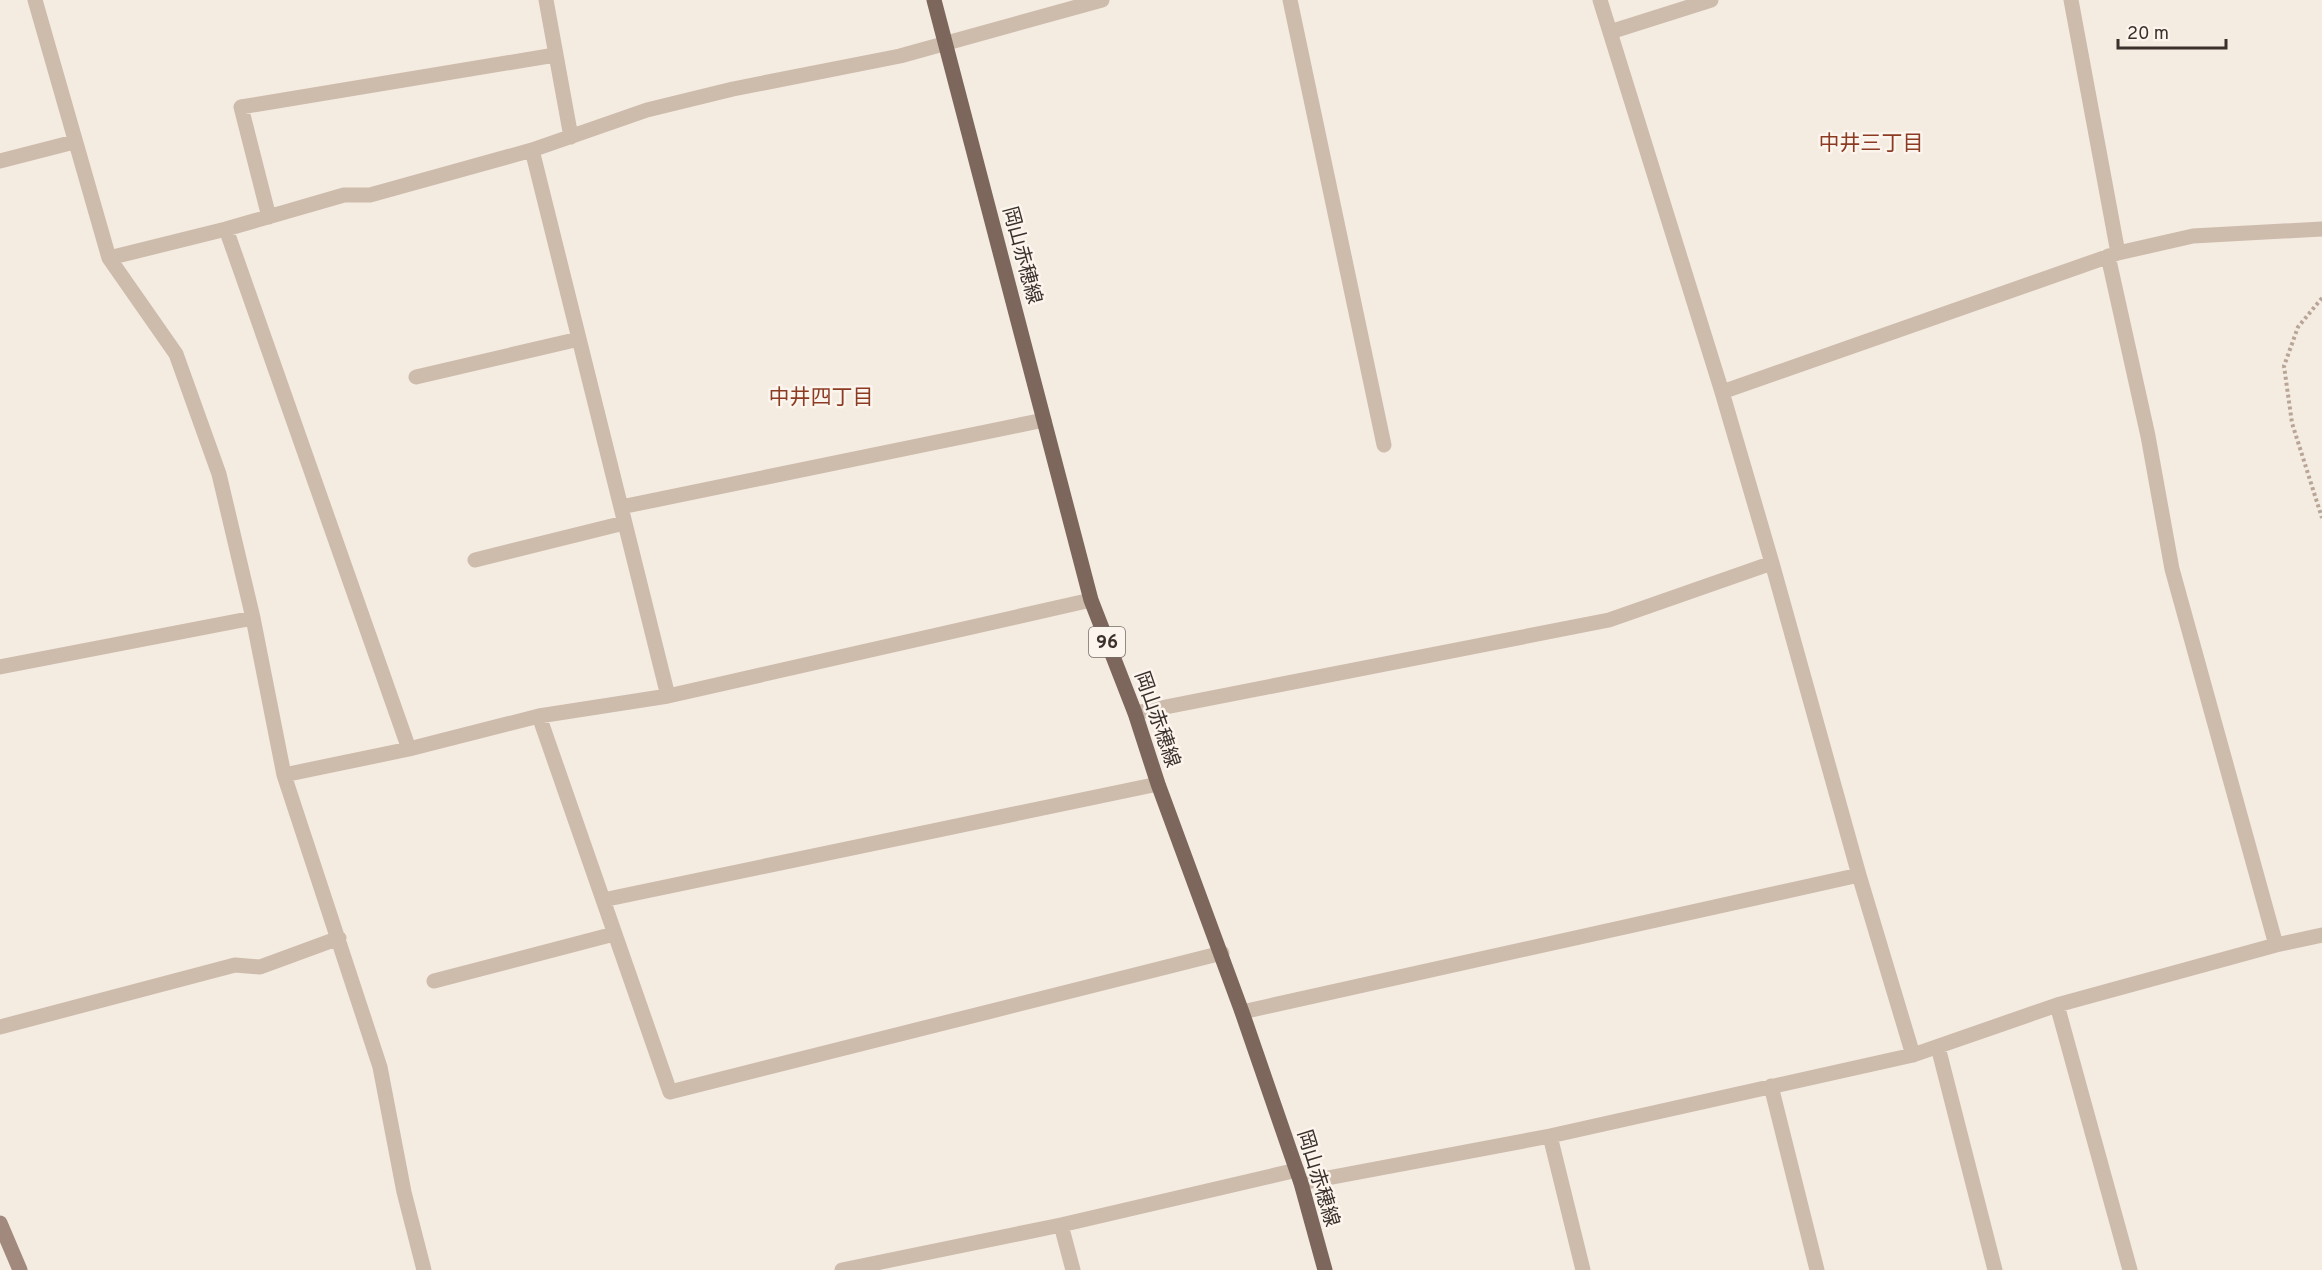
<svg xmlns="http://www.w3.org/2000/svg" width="2322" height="1270" font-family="Overpass,'Noto Sans JP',sans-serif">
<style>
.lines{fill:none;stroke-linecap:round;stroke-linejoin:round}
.path{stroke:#b9a596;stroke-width:4;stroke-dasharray:3 3;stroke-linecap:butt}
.street{stroke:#cdbbac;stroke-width:15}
.secondary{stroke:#a18a7d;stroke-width:15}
.primary{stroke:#7d675c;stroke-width:15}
.labels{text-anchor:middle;stroke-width:5;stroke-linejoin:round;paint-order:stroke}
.shield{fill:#fbf5ee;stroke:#756b66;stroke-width:1.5}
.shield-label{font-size:18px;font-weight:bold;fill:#3b302b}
.street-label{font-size:20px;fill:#3b302b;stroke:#fbf5ee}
.neighbourhood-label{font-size:21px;fill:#8c3b22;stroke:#fbf5ee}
</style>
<rect width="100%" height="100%" fill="#f4ebe1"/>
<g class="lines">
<path class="path" d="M2322 298 2298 327 2284 366 2292 423 2322 518"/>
<path class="street" d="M35 0 109 258 176 354 219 474 253 618 284 775 409 749 539 716 668 696 1091 600
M546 0 571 137
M1290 0 1384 445
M1600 0 1722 392 1772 563 1859 875 1913 1055
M2071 0 2118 253
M1610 32 1711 0
M532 150 668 696
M0 161 74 142
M269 217 241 107 555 55
M226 229 409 749
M2108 256 2148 436 2172 569 2276 945
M109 258 226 229 344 195H370L532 150 647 110 733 89 900 56 1102 0
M416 377 579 339
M1722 392 2118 253 2193 236 2322 229
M621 507 1044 420
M475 560 624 523
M0 667 253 618
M1135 713 1609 620 1772 563
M539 716 670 1092 1222 953
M284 775 380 1067 404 1192 424 1270
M603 900 1158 784
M434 981 614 934
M2057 1005 2130 1270
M1242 1012 1859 875
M0 1027 235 965 260 967 339 938
M1938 1047 1995 1270
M1771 1086 1817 1270
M1550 1136 1583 1270
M1301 1183 1550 1136 1913 1055 2057 1005 2276 945 2322 935
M1061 1225 1073 1270
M842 1270 1061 1225 1297 1170"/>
<path class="secondary" d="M0 1223 20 1270"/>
<path class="primary" d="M934 0 1091 600 1135 713 1158 784 1242 1012 1301 1183 1325 1270"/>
</g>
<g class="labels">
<rect class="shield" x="1089" y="627" width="36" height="30" rx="4.5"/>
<g class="shield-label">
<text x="1107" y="648">96</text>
</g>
<g class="street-label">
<text transform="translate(1023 255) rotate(75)" y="7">岡山赤穂線</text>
<text transform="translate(1158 719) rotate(71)" y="7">岡山赤穂線</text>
<text transform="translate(1319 1178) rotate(73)" y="7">岡山赤穂線</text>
</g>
<g class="neighbourhood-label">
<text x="1871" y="150">中井三丁目</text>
<text x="821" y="404">中井四丁目</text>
</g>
</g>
<path d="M2118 39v9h108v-9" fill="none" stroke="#3b302b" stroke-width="3"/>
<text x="2127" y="39" font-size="18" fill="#3b302b" stroke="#fbf5ee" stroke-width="4.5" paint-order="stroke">20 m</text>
</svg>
